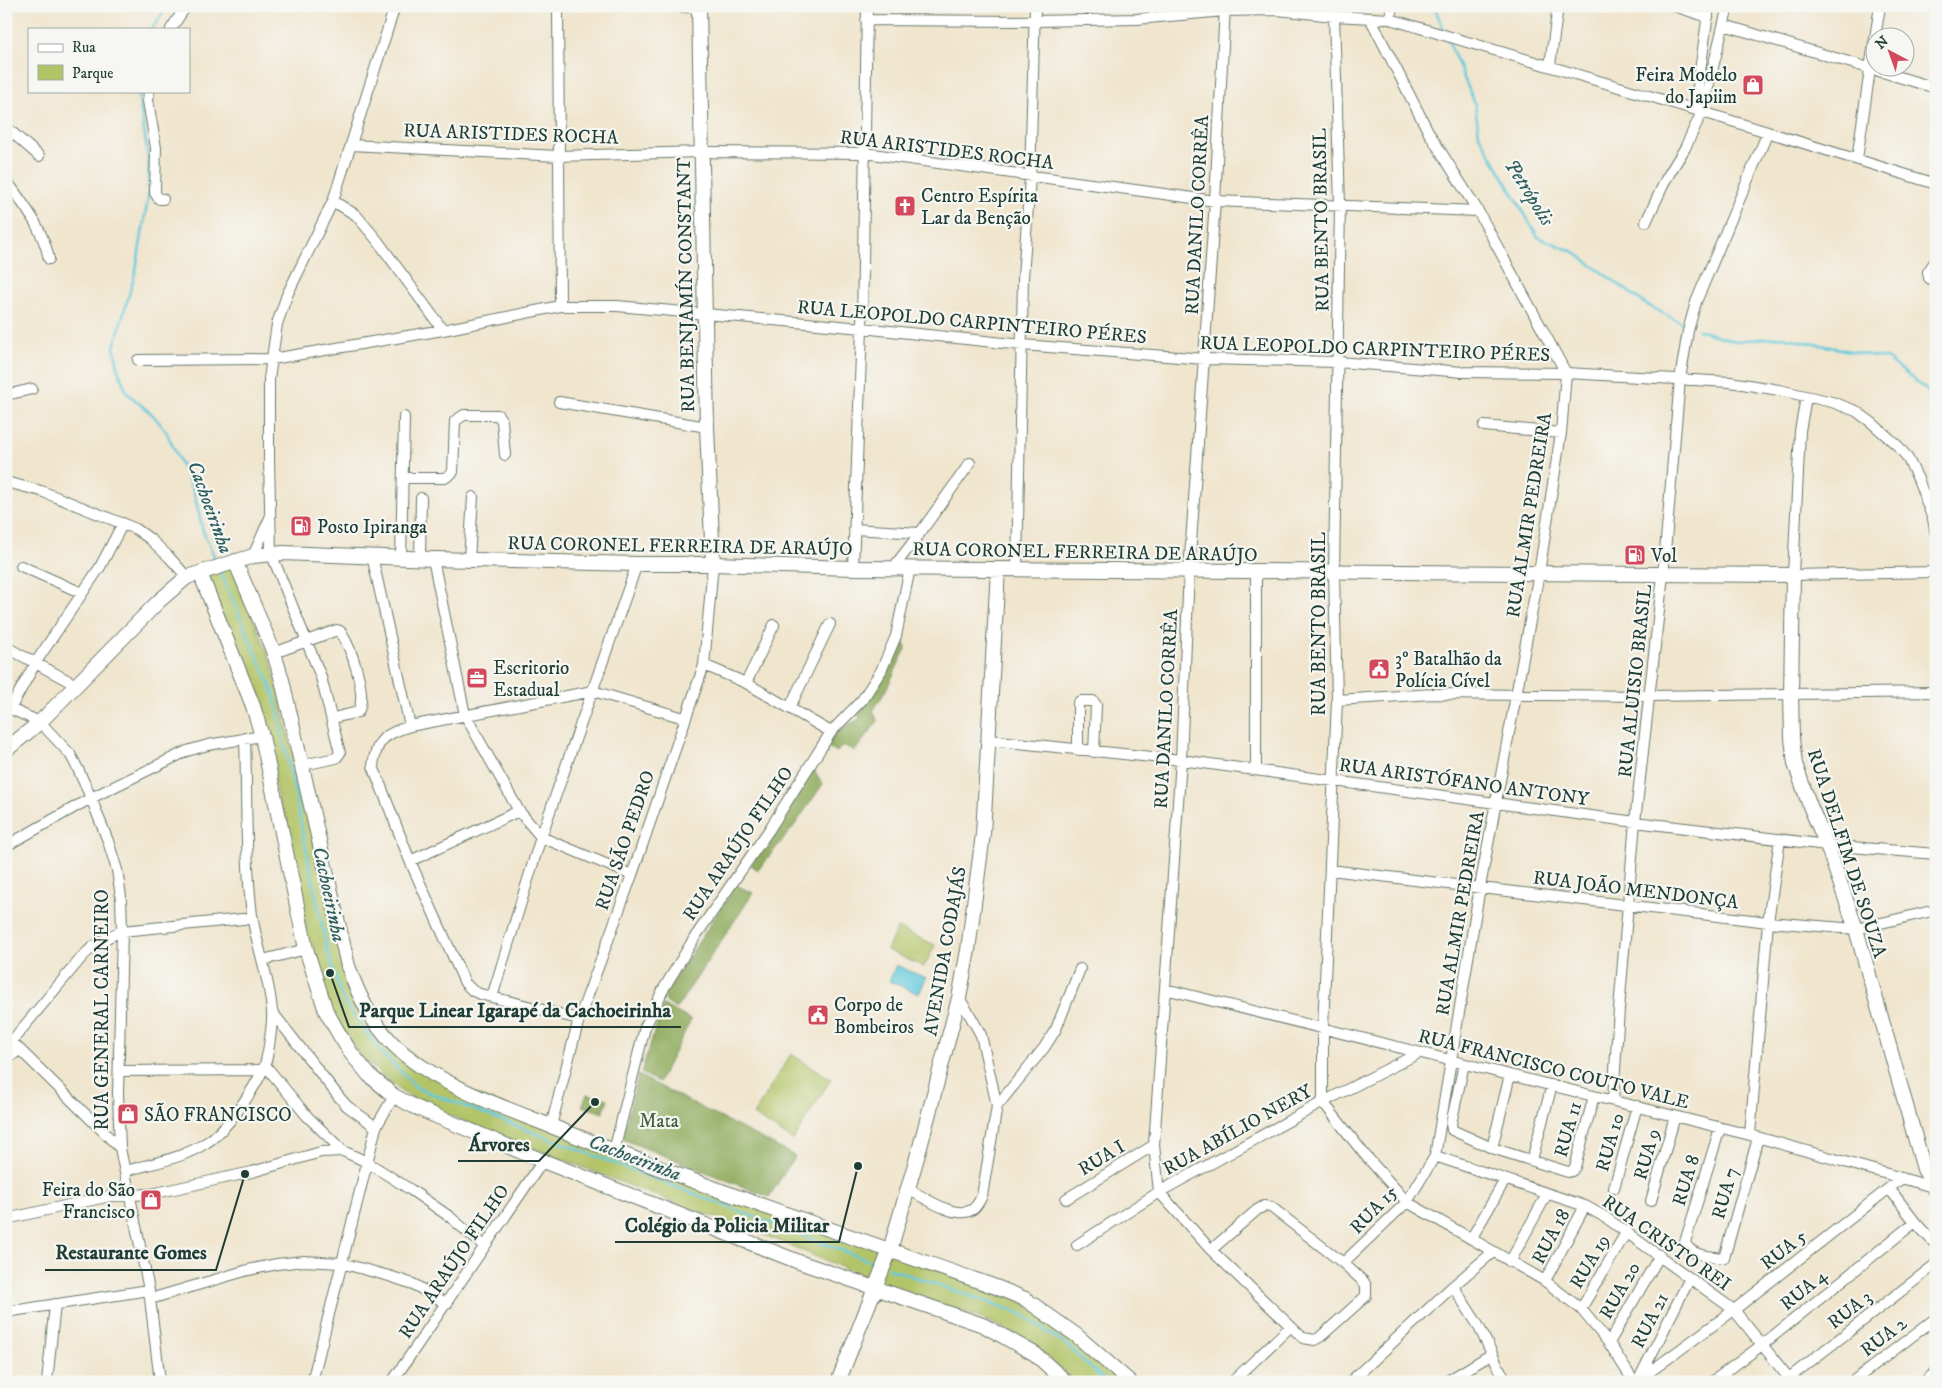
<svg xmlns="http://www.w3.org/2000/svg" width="1942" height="1388" font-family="'IM FELL DW Pica',serif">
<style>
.green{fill:#b3c467;stroke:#69804e}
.forest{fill:#8eaa5c;stroke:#567448}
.water{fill:#60c9db;stroke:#408388}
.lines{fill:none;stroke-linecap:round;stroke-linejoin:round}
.stream{stroke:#60c9db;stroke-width:2.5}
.street-casing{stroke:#68786a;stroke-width:12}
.secondary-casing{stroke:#68786a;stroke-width:16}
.street{stroke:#fff;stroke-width:10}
.secondary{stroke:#fff;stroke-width:14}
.labels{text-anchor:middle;stroke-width:4.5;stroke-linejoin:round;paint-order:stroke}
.poi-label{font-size:19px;fill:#1f3d34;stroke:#f6f6f2;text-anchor:start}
.street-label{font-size:19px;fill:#1f3d34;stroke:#f6f6f2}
.park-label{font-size:19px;fill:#445f41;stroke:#f6f6f2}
.water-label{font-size:20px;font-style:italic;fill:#2f605e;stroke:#f6f6f2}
.leader{fill:none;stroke:#1f3d34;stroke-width:2}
.callout-dot{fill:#1f3d34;stroke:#f6f6f2;stroke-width:2}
.callout-label{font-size:20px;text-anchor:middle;font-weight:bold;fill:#1f3d34;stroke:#f6f6f2;stroke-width:4.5;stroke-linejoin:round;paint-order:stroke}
</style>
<rect width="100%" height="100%" fill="#f6f6f2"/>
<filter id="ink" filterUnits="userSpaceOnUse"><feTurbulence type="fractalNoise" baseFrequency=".02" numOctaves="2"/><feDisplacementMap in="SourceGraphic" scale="10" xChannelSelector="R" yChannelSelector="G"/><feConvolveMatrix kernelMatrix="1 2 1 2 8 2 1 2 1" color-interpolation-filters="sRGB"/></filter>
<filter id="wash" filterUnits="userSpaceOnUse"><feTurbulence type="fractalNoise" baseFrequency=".0096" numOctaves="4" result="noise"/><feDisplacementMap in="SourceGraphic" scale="20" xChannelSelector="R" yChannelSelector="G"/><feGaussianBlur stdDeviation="1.12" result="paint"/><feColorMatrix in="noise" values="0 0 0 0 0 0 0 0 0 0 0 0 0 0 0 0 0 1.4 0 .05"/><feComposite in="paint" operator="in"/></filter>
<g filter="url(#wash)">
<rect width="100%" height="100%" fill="#f0e5cd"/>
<path class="green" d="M231 565 271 661 353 997 440 1081 1022 1301 1124 1382H1075L1035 1345 1003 1328 973 1315 884 1285 777 1240 654 1195 433 1109 402 1092 359 1055 329 1008 314 966 268 753 206 574Z
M897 928 935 945 924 967 887 950Z
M791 1054 831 1079 793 1140 753 1115Z"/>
<path class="forest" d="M904 639 906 648 886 690 873 711 878 721 855 751 843 745 837 752 827 747 836 731 860 719 858 712Z
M813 769 823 784 794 826 758 870 751 865Z
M736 885 753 893 676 1009 666 1002 665 993Z
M663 1005 691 1020 659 1082 641 1073Z
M638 1075 795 1156 769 1197 622 1139Z
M587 1094 608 1099 603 1113 582 1106Z"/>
<path class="water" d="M896 965 926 978 919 994 889 981Z"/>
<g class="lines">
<path class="stream" d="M1434 6 1445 33
M152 29 168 6
M1448 40 1475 104 1479 135 1538 237 1574 252 1647 305 1684 324
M138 91 149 163 148 198 136 270 114 347 119 372 127 393 153 415 166 431 194 493 203 531 217 563
M1698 330 1735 341 1782 337 1888 359 1936 398
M220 571 274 694 327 949 343 1001 381 1052 417 1088 880 1265
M888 1268 1020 1313 1070 1348 1106 1382"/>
</g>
</g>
<g filter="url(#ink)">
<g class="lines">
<g class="street-casing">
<path id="street" d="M558 6 560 306
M673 6 699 8
M1674 6 1708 17
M1334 16 1340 205 1334 572 1337 700 1323 1028V1102L1365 1155 1407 1202 1545 1281 1581 1309 1609 1343 1634 1382
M1390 19 1392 6
M866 20 1035 21 1137 19 1224 11 1277 10 1334 16 1390 19 1693 109 1936 184
M1724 25 1936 88
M171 29 186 6
M1875 38 1880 6
M1550 65 1558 6
M149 91 148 101 156 148 155 193 159 199H163
M1693 109 1698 86 1709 6
M6 127 39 156
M351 145 558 156 701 152 865 153 1215 201 1478 211
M1857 159 1874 42
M6 180C24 205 43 228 49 259
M333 201 356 215 377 240 443 330
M1646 222 1666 179 1685 148 1702 112 1728 6
M1936 260 1928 272 1929 278 1936 282
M138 360 272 359 443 330 560 306H617L862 328 1022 345 1205 359 1338 362 1463 372 1566 373 1730 382 1779 390 1832 402 1856 411 1871 422 1898 446 1907 457 1918 479 1933 519 1936 535
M6 395 32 389
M1806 397 1800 431 1793 575 1936 572
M559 402 707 427
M1484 426 1561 433
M404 478H445L453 472 455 421 464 415H498L502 421 505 455
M6 482 41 491 136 529 150 539 169 557 187 577
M854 529 920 533
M253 556 269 520
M372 556 410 726
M401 558 404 417
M420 559 421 498
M433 559 465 715 519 811 541 837 632 875
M469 560 473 497
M21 566 82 593
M853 568 862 328 867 6
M893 568 920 533 970 463
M1017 570 1023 278 1030 177 1035 6
M6 647 76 685
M274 653 337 630 340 631C351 647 368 694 358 712L333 718
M704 665 746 683 831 732
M746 683 774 625
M1337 700 1433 694 1650 696 1936 692
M6 707 40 722 70 754 78 769 91 798 108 841 117 870 121 897 122 931 118 1094 120 1148 149 1290 160 1382
M790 707 830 624
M10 709 36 662 100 567 123 523
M989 740 1181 760 1635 822 1827 845 1936 854
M1078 750V703L1080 701H1093L1096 705 1094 752
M303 765 336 758 340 753 321 677 271 553 269 457V379L277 324 287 295 333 201 395 6
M1256 770V571
M6 846 91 798 187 751 208 745 262 736
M410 861 519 811
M1330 870 1768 922 1856 929 1936 910
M263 960 306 949
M1165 989 1750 1135 1933 1187
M492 997 541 837 637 564
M273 1013 339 1097 347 1106 376 1127
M579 1019 480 994 473 991 465 983 410 861 373 766C376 739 385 734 410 726L593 691 684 718
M7 1037 120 1148
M11 1042 82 957C94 944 106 937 122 931L253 918
M6 1060 19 1050
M1464 1064 1451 1124 1452 1130 1492 1148 1568 1172 1572 1171 1575 1167 1594 1096
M265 1065 307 1116 343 1151
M119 1071 263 1070
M1613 1100 1619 1009 1635 822 1663 575 1680 379 1688 331 1696 302 1768 132
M997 1106 1044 1048 1056 1029 1080 969
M551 1126 579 1019 632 875 704 665 713 564
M1720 1128 1685 1242C1690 1257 1711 1256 1724 1258L1758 1138
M1750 1135 1768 922 1780 839
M1492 1148 1510 1075
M614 1151 645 1027 664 988 695 937 769 830 831 732 862 700 881 671 896 636 910 568
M1435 1156 1585 1206 1605 1217 1734 1310 1792 1382
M1532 1160 1552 1085
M1924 1169 1936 1165
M126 1171C152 1163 181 1159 204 1144 226 1132 254 1090 264 1067 268 1058 273 1021 272 1012 270 979 257 948 252 915 245 857 247 797 245 738
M1614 1188 1637 1106
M1889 1188 1915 1222 1936 1245
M908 1189C924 1197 956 1221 973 1209 977 1206 980 1200 982 1196L997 1106 981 1035 971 1017 959 998
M1066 1199 1154 1145
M1651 1201 1675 1116
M6 1219 110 1196 151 1194 252 1172 321 1152 343 1151 367 1162 411 1190 450 1217 484 1246
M1471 1239 1505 1180
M1077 1245 1159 1192 1323 1102 1419 1053
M1211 1250 1257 1210 1264 1206 1271 1207 1343 1263 1364 1282 1366 1286V1296L1319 1338 1315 1340 1303 1338 1211 1250 1159 1192 1154 1145 1181 760 1189 571 1215 201 1225 6
M1510 1262 1547 1194
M1343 1263 1407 1202 1435 1156 1480 887 1539 573 1561 433 1566 373 1478 211 1429 133 1370 18
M1545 1281 1585 1206
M1453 1286 1478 1325 1506 1382
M150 1299 248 1270 277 1264 304 1261 341 1263 389 1276 413 1284 447 1304
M1581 1309 1627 1231
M6 1312 149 1290
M1609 1343 1660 1255
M1641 1375 1690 1278
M1785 1381 1936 1264
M47 1382 55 1304
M312 1382 376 1127 394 1096
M392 1382 543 1161
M1232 1382 1290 1327
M1350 1382 1453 1286 1493 1252
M1446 1382 1492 1354
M1636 1382 1734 1310 1902 1178
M1712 1382 1762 1345 1915 1222
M1852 1382 1936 1318
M1924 1382 1936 1372"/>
</g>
<g class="secondary-casing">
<path id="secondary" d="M699 6 707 427 713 564
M235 561 274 653 282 680 348 966C360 1000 375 1030 404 1054 450 1091 512 1110 566 1132 708 1189 852 1237 996 1287L1025 1299 1076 1335 1130 1382
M200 573 253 706 262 736 306 949 326 1011 339 1034 351 1053 369 1075 394 1096 417 1108 543 1161 799 1262 983 1325 1035 1354 1066 1382
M6 750 40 722 159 601 187 577 253 556 283 553 433 559 637 564H713L853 568 1793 575 1791 694 1792 738 1795 764 1810 806 1827 845 1856 929 1924 1169 1936 1191
M838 1382 890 1250 920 1147 959 998 968 950 983 834 998 570"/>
</g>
<use href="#street" class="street"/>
<use href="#secondary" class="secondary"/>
</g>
</g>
<defs>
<g id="shop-square" transform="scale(1.125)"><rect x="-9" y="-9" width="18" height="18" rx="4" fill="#d1495b" stroke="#f6f6f2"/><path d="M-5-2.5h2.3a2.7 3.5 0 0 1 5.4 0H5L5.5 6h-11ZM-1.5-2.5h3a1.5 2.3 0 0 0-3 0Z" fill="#fff"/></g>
<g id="church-square" transform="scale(1.125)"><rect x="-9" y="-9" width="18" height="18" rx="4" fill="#d1495b" stroke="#f6f6f2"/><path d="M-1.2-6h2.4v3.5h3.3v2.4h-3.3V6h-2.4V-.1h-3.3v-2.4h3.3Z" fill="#fff"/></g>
<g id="fuel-square" transform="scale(1.125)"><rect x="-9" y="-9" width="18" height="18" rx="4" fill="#d1495b" stroke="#f6f6f2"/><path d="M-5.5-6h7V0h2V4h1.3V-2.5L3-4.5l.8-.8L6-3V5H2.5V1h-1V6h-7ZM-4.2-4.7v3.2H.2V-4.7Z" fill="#fff"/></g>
<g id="civic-square" transform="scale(1.125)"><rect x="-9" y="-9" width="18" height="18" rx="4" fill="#d1495b" stroke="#f6f6f2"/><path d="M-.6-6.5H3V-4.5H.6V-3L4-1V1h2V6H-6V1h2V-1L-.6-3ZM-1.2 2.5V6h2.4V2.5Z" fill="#fff"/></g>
<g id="office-square" transform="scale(1.125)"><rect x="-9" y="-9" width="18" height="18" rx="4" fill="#d1495b" stroke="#f6f6f2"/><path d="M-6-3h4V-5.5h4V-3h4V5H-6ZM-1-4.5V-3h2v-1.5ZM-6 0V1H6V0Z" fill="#fff"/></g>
</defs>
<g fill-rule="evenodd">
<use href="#shop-square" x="1753" y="85"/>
<use href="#church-square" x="905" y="206"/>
<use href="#fuel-square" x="301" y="526"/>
<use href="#fuel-square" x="1635" y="555"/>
<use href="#civic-square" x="1379" y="669"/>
<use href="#office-square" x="477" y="678"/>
<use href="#civic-square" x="818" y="1015"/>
<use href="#shop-square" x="128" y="1114"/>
<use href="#shop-square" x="151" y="1200"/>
</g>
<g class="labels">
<g class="poi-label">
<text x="1737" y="81" text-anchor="end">Feira Modelo<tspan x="1737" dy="22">do Japiim</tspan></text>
<text x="921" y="202">Centro Espírita<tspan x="921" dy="22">Lar da Benção</tspan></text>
<text x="317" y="533">Posto Ipiranga</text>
<text x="1651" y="562">Vol</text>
<text x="1395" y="665">3º Batalhão da<tspan x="1395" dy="22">Polícia Cível</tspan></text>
<text x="493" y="674">Escritorio<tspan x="493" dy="22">Estadual</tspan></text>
<text x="834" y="1011">Corpo de<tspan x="834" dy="22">Bombeiros</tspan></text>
<text x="144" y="1121">SÃO FRANCISCO</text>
<text x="135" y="1196" text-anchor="end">Feira do São<tspan x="135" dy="22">Francisco</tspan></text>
</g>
<g class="street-label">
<text transform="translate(511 133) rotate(2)" y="7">RUA ARISTIDES ROCHA</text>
<text transform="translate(947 149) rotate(7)" y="7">RUA ARISTIDES ROCHA</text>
<text transform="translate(1196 215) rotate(-87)" y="7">RUA DANILO CORRÊA</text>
<text transform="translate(1320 220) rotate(-91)" y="7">RUA BENTO BRASIL</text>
<text transform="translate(685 285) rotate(-91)" y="7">RUA BENJAMÍN CONSTANT</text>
<text transform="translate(972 321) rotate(5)" y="7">RUA LEOPOLDO CARPINTEIRO PÉRES</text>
<text transform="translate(1375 348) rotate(2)" y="7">RUA LEOPOLDO CARPINTEIRO PÉRES</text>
<text transform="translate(1528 515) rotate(-81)" y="7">RUA ALMIR PEDREIRA</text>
<text transform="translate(680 545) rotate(1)" y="7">RUA CORONEL FERREIRA DE ARAÚJO</text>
<text transform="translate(1085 551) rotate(1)" y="7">RUA CORONEL FERREIRA DE ARAÚJO</text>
<text transform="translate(1318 624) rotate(-90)" y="7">RUA BENTO BRASIL</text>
<text transform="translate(1634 681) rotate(-84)" y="7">RUA ALUISIO BRASIL</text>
<text transform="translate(1165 709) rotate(-87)" y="7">RUA DANILO CORRÊA</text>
<text transform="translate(1464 781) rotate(8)" y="7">RUA ARISTÓFANO ANTONY</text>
<text transform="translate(624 840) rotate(-71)" y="7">RUA SÃO PEDRO</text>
<text transform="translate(737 843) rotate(-56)" y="7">RUA ARAÚJO FILHO</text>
<text transform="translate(1848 853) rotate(72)" y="7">RUA DELFIM DE SOUZA</text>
<text transform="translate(1636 889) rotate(7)" y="7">RUA JOÃO MENDONÇA</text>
<text transform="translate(1459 913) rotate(-80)" y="7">RUA ALMIR PEDREIRA</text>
<text transform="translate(944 951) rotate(-80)" y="7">AVENIDA CODAJÁS</text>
<text transform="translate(101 1010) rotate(-90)" y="7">RUA GENERAL CARNEIRO</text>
<text transform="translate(1554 1068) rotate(14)" y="7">RUA FRANCISCO COUTO VALE</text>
<text transform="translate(1237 1129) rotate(-29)" y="7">RUA ABÍLIO NERY</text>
<text transform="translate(1567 1129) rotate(-74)" y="7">RUA 11</text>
<text transform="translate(1609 1142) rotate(-74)" y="7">RUA 10</text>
<text transform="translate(1646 1154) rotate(-74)" y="7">RUA 9</text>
<text transform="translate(1101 1157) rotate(-31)" y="7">RUA I</text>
<text transform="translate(1685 1180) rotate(-73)" y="7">RUA 8</text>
<text transform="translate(1724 1193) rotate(-74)" y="7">RUA 7</text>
<text transform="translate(1373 1209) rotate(-46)" y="7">RUA 15</text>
<text transform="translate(1550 1236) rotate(-62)" y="7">RUA 18</text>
<text transform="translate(1667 1242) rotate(35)" y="7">RUA CRISTO REI</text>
<text transform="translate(1783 1249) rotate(-38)" y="7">RUA 5</text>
<text transform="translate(453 1261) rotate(-56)" y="7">RUA ARAÚJO FILHO</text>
<text transform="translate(1589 1261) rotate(-59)" y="7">RUA 19</text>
<text transform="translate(1803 1289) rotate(-39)" y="7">RUA 4</text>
<text transform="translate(1619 1290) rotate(-60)" y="7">RUA 20</text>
<text transform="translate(1849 1309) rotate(-38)" y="7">RUA 3</text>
<text transform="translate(1649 1320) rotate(-63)" y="7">RUA 21</text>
<text transform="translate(1883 1336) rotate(-37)" y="7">RUA 2</text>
</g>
<g class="park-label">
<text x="659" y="1127">Mata</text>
</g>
<g class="water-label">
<text transform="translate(1530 192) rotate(58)" y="7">Petrópolis</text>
<text transform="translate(211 507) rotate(70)" y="7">Cachoeirinha</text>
<text transform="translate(330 894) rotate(78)" y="7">Cachoeirinha</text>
<text transform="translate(635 1157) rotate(21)" y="7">Cachoeirinha</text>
</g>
</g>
<path class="leader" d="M330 973L349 1027H681M595 1102L539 1161H458M858 1166L839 1242H615M245 1174L216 1270H45"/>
<g class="callout-dot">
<circle cx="330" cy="973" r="5"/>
<circle cx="595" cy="1102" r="5"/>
<circle cx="858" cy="1166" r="5"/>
<circle cx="245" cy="1174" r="5"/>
</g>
<g class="callout-label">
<text x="515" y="1017">Parque Linear Igarapé da Cachoeirinha</text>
<text x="499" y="1151">Árvores</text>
<text x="727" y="1232">Colégio da Policia Militar</text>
<text x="131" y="1259">Restaurante Gomes</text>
</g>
<rect width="1942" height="1388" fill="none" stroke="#f6f6f2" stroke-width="25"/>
<rect x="28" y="28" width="162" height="65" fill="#f6f6f2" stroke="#a0aca6"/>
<rect x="38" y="44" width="25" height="8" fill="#ffffff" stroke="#a0aca6"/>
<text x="72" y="52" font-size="15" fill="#1f3d34">Rua</text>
<rect x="38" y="65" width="25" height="15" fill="#b3c467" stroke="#a0aca6"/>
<text x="72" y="78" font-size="15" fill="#1f3d34">Parque</text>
<g transform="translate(1890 52) rotate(319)"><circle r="24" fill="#f6f6f2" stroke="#a0aca6"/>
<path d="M0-4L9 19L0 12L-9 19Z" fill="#d1495b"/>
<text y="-8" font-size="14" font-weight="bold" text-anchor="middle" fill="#1f3d34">N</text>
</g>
</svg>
